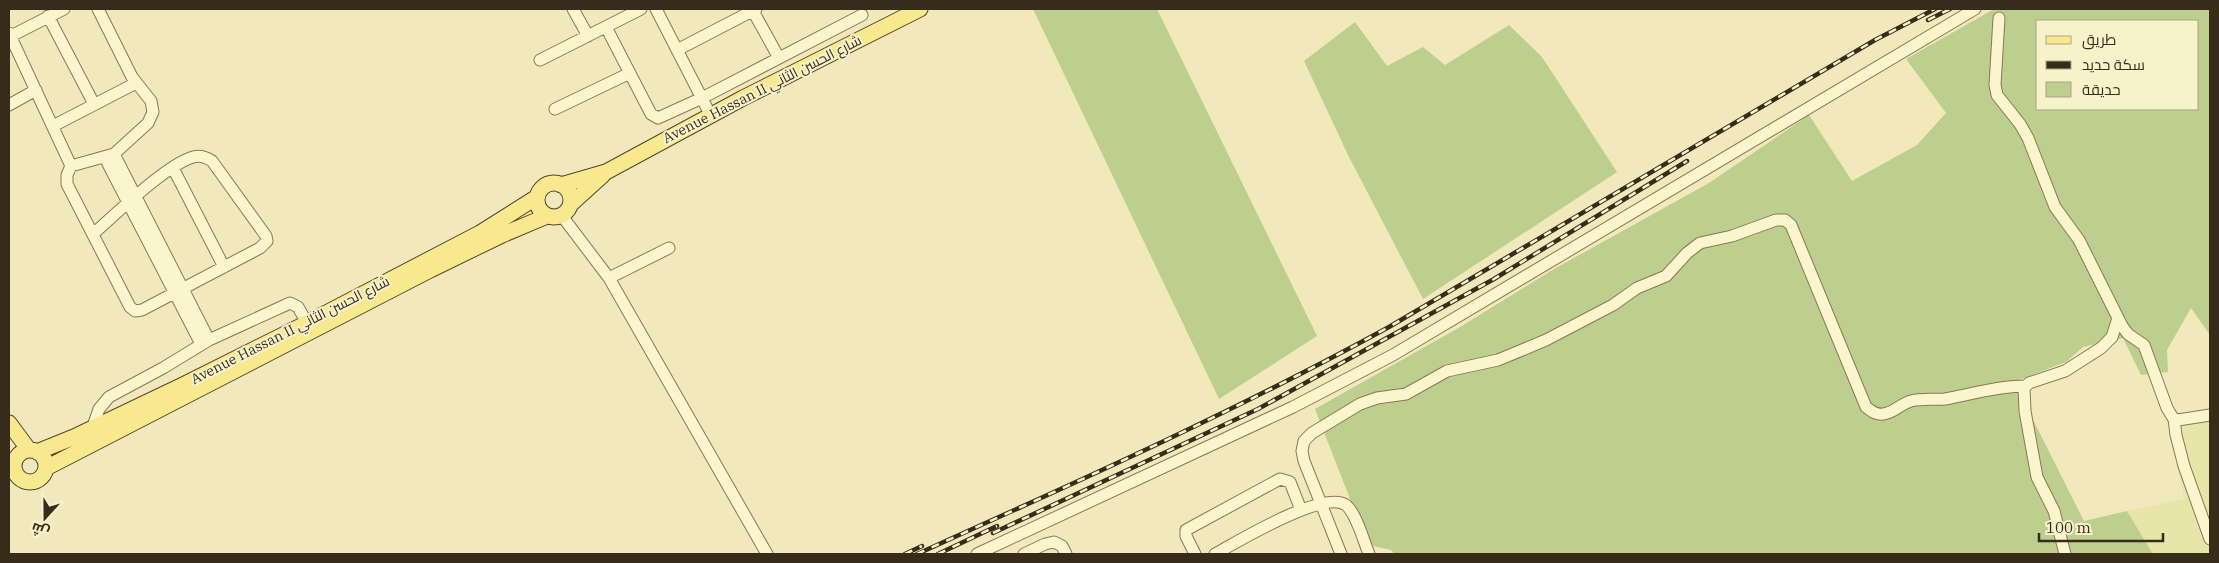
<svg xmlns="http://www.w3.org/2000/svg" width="2219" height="563" font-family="'IBM Plex Serif',Cairo,serif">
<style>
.farmland{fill:#e7e6a8}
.green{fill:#bdcf8f;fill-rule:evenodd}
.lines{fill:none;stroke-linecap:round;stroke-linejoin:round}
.minor-casing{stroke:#897854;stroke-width:13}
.major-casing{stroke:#564529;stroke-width:17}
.minor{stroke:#fbf5ce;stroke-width:11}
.major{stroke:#f8e88e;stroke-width:15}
.rail-casing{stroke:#372c1a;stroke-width:4.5}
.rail{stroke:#f8f2cb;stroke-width:2.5;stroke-dasharray:8;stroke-linecap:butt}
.labels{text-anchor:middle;stroke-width:4;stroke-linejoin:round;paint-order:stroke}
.street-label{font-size:14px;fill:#372c1a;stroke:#f8f2cb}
</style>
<rect width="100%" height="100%" fill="#f1e9bb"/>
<path class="farmland" d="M2210 417V554H2153L2127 511 2184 499 2169 421Z"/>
<path class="green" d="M1033 9H1157L1317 336 1219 399Z
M1994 9H2210V335L2191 308 2167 350 2168 372 2141 375 2123 338 2083 347 2066 362 2014 382 2084 521 2127 511 2153 554H1394L1391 550 1368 545 1315 409 1460 327 1554 269 1709 183 1809 115 1852 181 1917 145 1946 113 1906 59ZM2038 21H2198V109H2038Z
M1355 22 1387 66 1423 47 1445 65 1509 25 1542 57 1617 172 1423 299 1349 157 1304 61Z"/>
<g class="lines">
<g class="minor-casing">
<path id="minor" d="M573 9 588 36
M656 9 711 116
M753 11 779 58
M48 16 94 104
M1999 18 1995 85 1997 95 2020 124 2028 138 2055 207 2079 240 2122 326 2128 334 2144 345 2167 408 2173 418 2178 420 2210 415
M606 27 651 114 658 118 702 98 862 15
M9 33 71 166
M9 37 64 9
M677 50 756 9
M540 60 641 9
M9 105 36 90
M555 109 630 73
M53 126 136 83
M114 154 209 340
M105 158 201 344
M173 168 224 267
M562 216 609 278 767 554
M93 234C116 214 166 165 193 157 200 155 206 157 212 161L266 236 267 241 260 248 142 310 135 311 130 307 67 184V175L71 166 114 154 148 123 153 112 151 101 132 77 98 9
M609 278 669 248
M2174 419 2176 435 2184 466 2210 539
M92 429 99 409 109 397 163 368 209 340 290 303 298 307 307 323
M977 554 1293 407 1393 355 1975 9
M1024 554 1045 544 1054 542 1062 546 1066 554
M1195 554 1186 536V530L1280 479 1290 482 1301 510
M1215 554C1237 542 1324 489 1346 505 1356 513 1364 542 1369 554
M1341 554 1304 461 1302 451 1304 441 1312 433 1360 404 1377 398 1406 394 1447 371 1498 360 1546 340 1613 305 1637 288 1666 276 1687 253 1700 243 1732 236 1776 220H1785L1791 225 1866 407C1871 411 1876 415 1883 414 1894 413 1900 404 1911 401 1922 398 1934 400 1945 399 1972 394 1998 386 2025 386
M2065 554 2054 511 2037 477 2025 411 2024 388 2029 383 2065 371 2101 348 2112 337 2118 318"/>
</g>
<g class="major-casing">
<path id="major" d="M537 200a17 17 0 1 1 34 0a17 17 0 1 1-34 0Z
M561 185 606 172 743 98 920 9
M571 204 603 175
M9 423 29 450
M14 466a16 16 0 1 1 32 0a16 16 0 1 1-32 0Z
M37 452 74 437 183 385 307 323 480 233 537 197
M46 468 430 270 502 235 547 216"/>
</g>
<use href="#minor" class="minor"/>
<use href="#major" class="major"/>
<g class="rail-casing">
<path id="rail" d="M1928 20 1950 9
M993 533 1258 409 1494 279 1687 161
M905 554 922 546
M917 554C1077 482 1236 411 1389 327L1875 40 1935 9
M938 554 997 526"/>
</g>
<use href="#rail" class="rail"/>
</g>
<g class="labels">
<g class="street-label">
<text transform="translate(762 89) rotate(-27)" y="5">Avenue Hassan II شارع الحسن الثاني</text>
<text transform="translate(290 330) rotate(-27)" y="5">Avenue Hassan II شارع الحسن الثاني</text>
</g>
</g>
<rect width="2219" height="563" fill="none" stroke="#372c1a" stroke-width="20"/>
<rect x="2036" y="20" width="162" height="90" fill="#f8f2cb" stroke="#aba384"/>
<rect x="2046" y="36" width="25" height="8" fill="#f8e88e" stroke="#aba384"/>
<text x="2082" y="45" font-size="15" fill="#372c1a">طريق</text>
<rect x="2046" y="61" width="25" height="8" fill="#372c1a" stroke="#aba384"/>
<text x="2082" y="70" font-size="15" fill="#372c1a">سكة حديد</text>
<rect x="2046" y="82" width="25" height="15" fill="#bdcf8f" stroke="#aba384"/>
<text x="2082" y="95" font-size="15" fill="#372c1a">حديقة</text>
<g transform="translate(45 518) rotate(201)" stroke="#f8f2cb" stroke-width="4" paint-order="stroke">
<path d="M0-4L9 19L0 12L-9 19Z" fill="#372c1a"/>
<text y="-8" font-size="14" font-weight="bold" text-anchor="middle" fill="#372c1a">ش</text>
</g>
<path d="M2039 533v8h124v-8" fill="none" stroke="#372c1a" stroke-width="2.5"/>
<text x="2046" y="533" font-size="15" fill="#372c1a" stroke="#f8f2cb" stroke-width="4" paint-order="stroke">100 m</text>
</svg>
